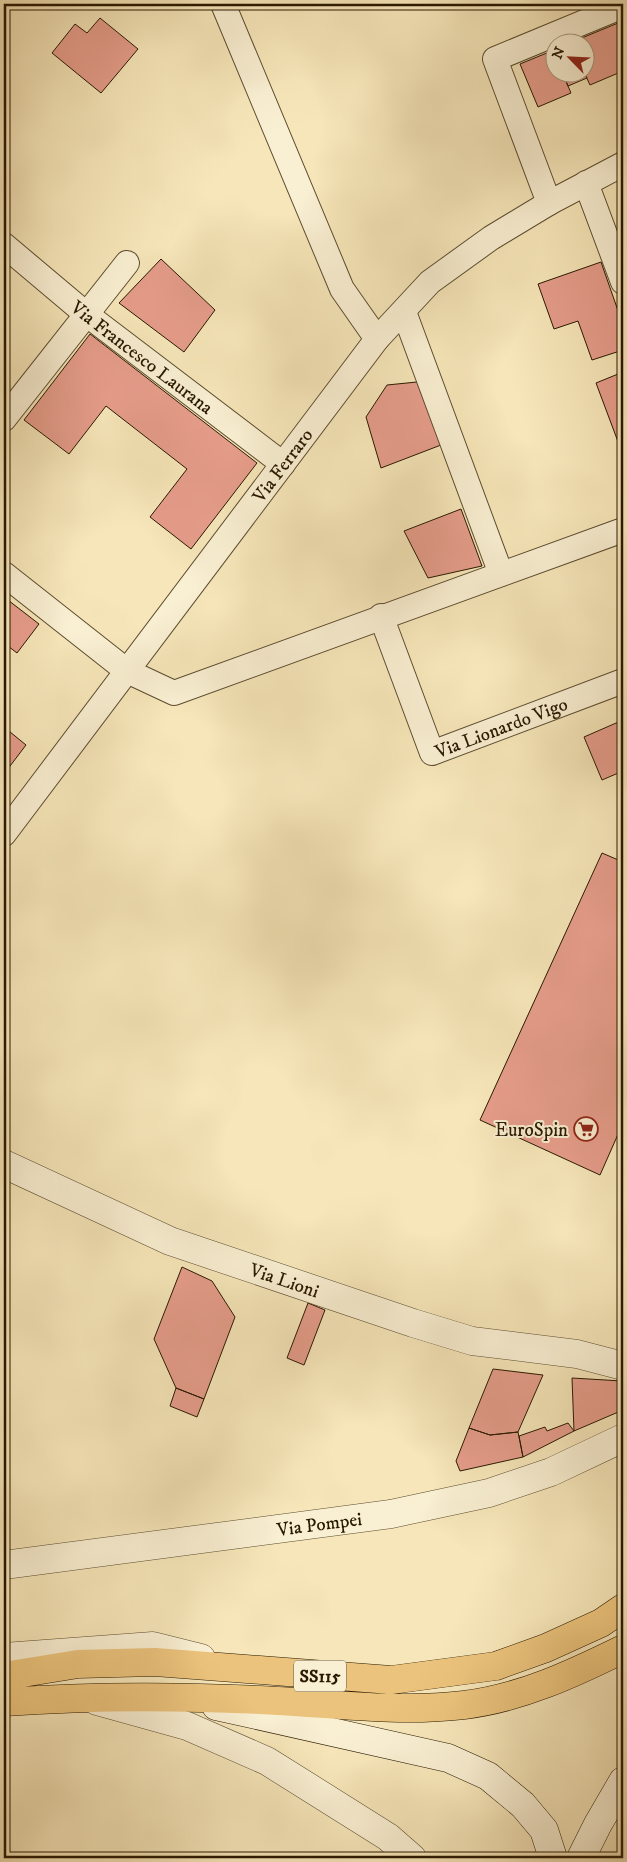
<svg xmlns="http://www.w3.org/2000/svg" width="627" height="1862" font-family="'IM FELL DW Pica',serif">
<style>
.building{fill:#e69d8b;stroke:#281801}
.lines{fill:none;stroke-linecap:round;stroke-linejoin:round}
.minor-casing{stroke:#5c4c2f;stroke-width:26}
.tertiary-casing{stroke:#5c4c2f;stroke-width:29}
.secondary-casing{stroke:#281801;stroke-width:29}
.primary-casing{stroke:#281801;stroke-width:29}
.minor{stroke:#f9efd2;stroke-width:24}
.tertiary{stroke:#f9efd2;stroke-width:28}
.secondary{stroke:#f9efd2;stroke-width:28}
.primary{stroke:#ebc37c;stroke-width:28}
.labels{text-anchor:middle;stroke-width:4;stroke-linejoin:round;paint-order:stroke}
.shield{fill:#f9efd2;stroke:#675840;stroke-width:1}
.shield-label{font-size:18px;font-weight:bold;fill:#281801}
.street-label{font-size:19px;fill:#281801;stroke:#f9efd2}
.poi-label{font-size:19px;fill:#281801;stroke:#f9efd2;text-anchor:end}
</style>
<rect width="100%" height="100%" fill="#f6e6b9"/>
<filter id="stains"><feTurbulence type="fractalNoise" baseFrequency=".004" numOctaves="4"/><feColorMatrix values="0 0 0 0 .2 0 0 0 0 .09 0 0 0 0 .02 0 0 0 .5 -.17"/></filter>
<radialGradient id="worn" r=".72"><stop offset=".6" stop-color="#630" stop-opacity="0"/><stop offset="1" stop-color="#630" stop-opacity=".3"/></radialGradient>
<path class="building" d="M100 18 138 49 101 93 52 53 75 24 87 33Z
M623 21V71L590 85 584 72V42H572Z
M554 50V72H562L571 93 538 107 520 64Z
M562 72H584L587 78 568 86Z
M161 259 215 310 184 352 119 303Z
M601 262 623 325V350L592 360 578 321 554 329 538 284Z
M90 334 257 463 191 549 150 517 187 469 106 406 69 454 24 420Z
M623 372V446L620 447 596 383Z
M417 382 441 445 381 468 366 417 387 385Z
M461 509 482 566 428 578 404 531Z
M4 597 39 624 17 653 4 643Z
M623 720V771L602 780 584 737Z
M4 727 26 745 4 774Z
M602 853 623 862V1123L600 1175 480 1120Z
M182 1267 212 1281 235 1317 204 1399 176 1388 154 1339Z
M308 1303 325 1310 304 1365 287 1358Z
M493 1369 543 1375 518 1432 490 1435 469 1428Z
M572 1378 622 1381 623 1410 574 1431Z
M176 1388 204 1399 197 1417 170 1406Z
M568 1423 574 1431 523 1457 519 1436 545 1427 547 1431Z
M469 1428 490 1435 518 1432 523 1457 460 1471 456 1461Z"/>
<g class="lines">
<g class="minor-casing">
<g id="minor">
<path d="M223 4 342 289 377 339"/>
<path d="M586 183 623 282"/>
<path d="M549 203 495 59 623 6"/>
<path id="s1" d="M4 245 86 314 283 464"/>
<path d="M404 312 501 574"/>
<path d="M4 419 127 263"/>
<path d="M4 574 127 671 174 693 623 530"/>
<path id="s2" d="M381 616 432 753 623 681"/>
<path id="s3" d="M4 834 377 339 430 282 491 238 549 203 623 164"/>
</g>
</g>
<g class="tertiary-casing">
<g id="tertiary">
<path id="s4" d="M4 1164 170 1241 413 1323 472 1341 577 1354 623 1366"/>
<path id="s5" d="M4 1565 391 1514 489 1493 551 1472 623 1438"/>
<path d="M4 1657 153 1646 201 1658"/>
<path d="M97 1701 187 1726 267 1761 388 1837 412 1858"/>
</g>
</g>
<g class="secondary-casing">
<path id="secondary" d="M216 1706 448 1758 488 1776 523 1805 544 1830 553 1858
M581 1858 598 1824 623 1781"/>
</g>
<g class="primary-casing">
<path id="primary" d="M4 1676 78 1664 155 1662 391 1680 496 1666 546 1648 601 1623 623 1608
M4 1702C89 1696 174 1696 260 1700 328 1703 396 1713 464 1705 521 1698 572 1674 623 1649"/>
</g>
<use href="#minor" class="minor"/>
<use href="#tertiary" class="tertiary"/>
<use href="#secondary" class="secondary"/>
<use href="#primary" class="primary"/>
</g>
<defs>
<g id="supermarket-ring" transform="scale(1.25)"><circle r="9.5" fill="#f9efd2" stroke="#8f2418" stroke-width="1.5"/><path d="M-6-5.5h2.5l.6 2H6L4.5 2H-2.5L-4.4-4H-6ZM-1.5 3.2a1.3 1.3 0 1 0 .1 0ZM3 3.2a1.3 1.3 0 1 0 .1 0Z" fill="#8f2418"/></g>
</defs>
<g fill-rule="evenodd">
<use href="#supermarket-ring" x="586" y="1129"/>
</g>
<g class="labels">
<rect class="shield" x="294" y="1660.5" width="52" height="31" rx="4"/>
<g class="shield-label">
<text x="320" y="1682">SS115</text>
</g>
<g class="street-label">
<text dy="7" stroke="none"><textPath href="#s1" startOffset="178">Via Francesco Laurana</textPath></text>
<text dy="7" stroke="none"><textPath href="#s3" startOffset="462">Via Ferraro</textPath></text>
<text dy="7" stroke="none"><textPath href="#s2" startOffset="220">Via Lionardo Vigo</textPath></text>
<text dy="7" stroke="none"><textPath href="#s4" startOffset="304">Via Lioni</textPath></text>
<text dy="7" stroke="none"><textPath href="#s5" startOffset="318">Via Pompei</textPath></text>
</g>
<g class="poi-label">
<text x="568" y="1136">EuroSpin</text>
</g>
</g>
<rect width="627" height="1862" fill="none" stroke="#f6e6b9" stroke-width="20"/>
<rect x="5" y="5" width="617" height="1852" fill="none" stroke="#281801" stroke-width="2.5"/>
<rect x="10" y="10" width="607" height="1842" fill="none" stroke="#281801"/>
<g transform="translate(570 58) rotate(294)"><circle r="24" fill="#f9efd2" stroke="#a5997e"/>
<path d="M0-4L9 19L0 12L-9 19Z" fill="#8f2418"/>
<text y="-8" font-size="14" font-weight="bold" text-anchor="middle" fill="#281801">N</text>
</g>
<rect width="100%" height="100%" filter="url(#stains)"/>
<rect width="100%" height="100%" fill="url(#worn)"/>
</svg>
